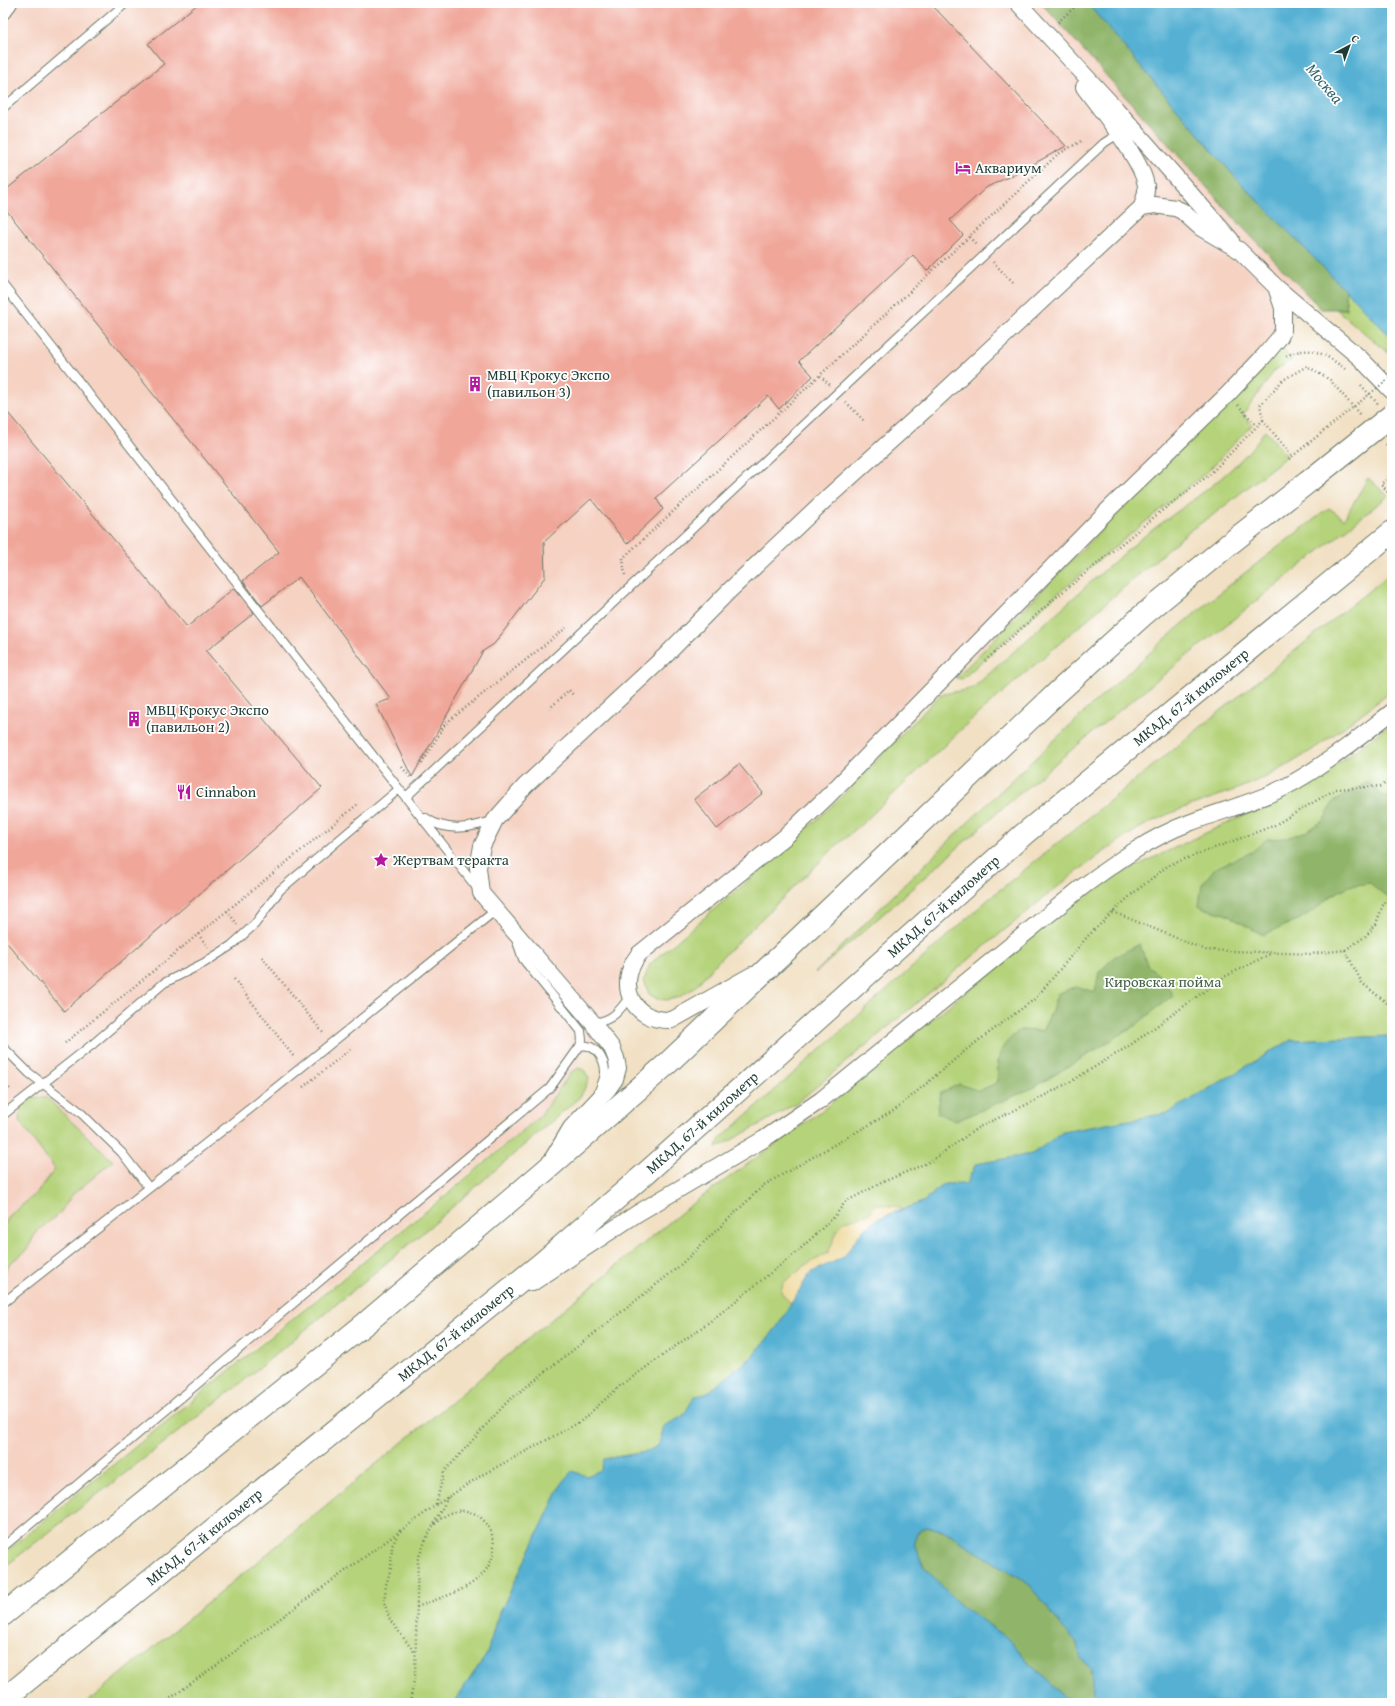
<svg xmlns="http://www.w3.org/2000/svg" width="1395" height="1706" font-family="'Gentium Book Plus',serif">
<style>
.built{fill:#f5d2c2}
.green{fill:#b5d37a;stroke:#6a8857}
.forest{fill:#90b56a;stroke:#58794f}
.sand{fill:#eeda9e;stroke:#868c69}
.water{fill:#55b0d3;stroke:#3a7684}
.building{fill:#f0a699}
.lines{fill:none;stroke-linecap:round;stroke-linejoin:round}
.lane-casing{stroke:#687666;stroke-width:10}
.street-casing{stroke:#687666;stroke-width:18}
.highway-casing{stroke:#687666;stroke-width:24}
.path{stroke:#687666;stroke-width:2.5;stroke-dasharray:1 3;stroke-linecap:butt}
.lane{stroke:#fff;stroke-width:8}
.street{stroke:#fff;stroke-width:16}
.highway{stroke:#fff;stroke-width:22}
.highway-bridge-casing{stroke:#687666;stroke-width:24;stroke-linecap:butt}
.path-bridge{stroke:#687666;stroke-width:2.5;stroke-dasharray:1 3;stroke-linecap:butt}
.highway-bridge{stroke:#fff;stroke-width:22}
.labels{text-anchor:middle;stroke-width:3.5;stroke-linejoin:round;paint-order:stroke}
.poi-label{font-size:15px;fill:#1f3d34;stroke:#fff;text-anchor:start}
.street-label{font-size:15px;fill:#1f3d34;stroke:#fff}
.park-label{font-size:15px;fill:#446246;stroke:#fff}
.water-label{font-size:16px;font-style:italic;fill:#32656c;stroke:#fff}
</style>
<rect width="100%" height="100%" fill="#fff"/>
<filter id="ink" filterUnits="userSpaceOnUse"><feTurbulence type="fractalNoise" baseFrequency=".025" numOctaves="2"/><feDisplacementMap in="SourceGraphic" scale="8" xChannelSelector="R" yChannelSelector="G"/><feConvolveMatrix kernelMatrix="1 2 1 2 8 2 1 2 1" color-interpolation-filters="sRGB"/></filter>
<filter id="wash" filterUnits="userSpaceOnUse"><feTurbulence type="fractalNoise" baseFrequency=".012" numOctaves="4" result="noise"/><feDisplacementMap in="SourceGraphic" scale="16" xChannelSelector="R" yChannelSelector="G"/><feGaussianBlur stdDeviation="0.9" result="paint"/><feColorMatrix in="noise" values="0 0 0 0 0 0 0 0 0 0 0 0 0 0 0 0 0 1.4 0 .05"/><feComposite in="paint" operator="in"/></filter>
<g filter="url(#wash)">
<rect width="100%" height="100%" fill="#f1e0c3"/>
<path class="built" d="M3 3H1067L1315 289 1224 422 641 966 548 1109 3 1547Z"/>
<path class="green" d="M1344 288 1392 338V356L1336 309H1347Z
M1281 347 1292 360 1275 370 1243 415 1252 425 1209 470 1056 595 962 679 956 678Z
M1265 430 1287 456 1213 515 1189 531 970 721 865 821 834 848 720 959 694 988 680 997 667 1000 657 999 649 994 644 980 650 964 786 848 837 801 939 696C950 691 961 692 973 688 1028 640 1080 590 1136 543 1179 507 1234 478 1265 430Z
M1368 478 1388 496C1258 601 1124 703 998 812 937 866 877 920 815 973 929 860 1043 747 1163 641 1216 594 1273 551 1329 508L1344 519Z
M1392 572V690C1352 721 1312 754 1266 777 1226 796 1175 807 1138 829 1085 862 1038 903 990 942 926 995 863 1048 799 1101L768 1120 717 1148 719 1140 991 897Z
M1392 723V1036L1291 1040 1168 1113 1063 1132 1032 1154 976 1164 966 1184H944L923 1202 879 1218 777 1327 752 1357 706 1394 695 1397 683 1416 664 1426 659 1445 646 1452 604 1459 602 1470 587 1476 563 1481 496 1621 487 1654 453 1703H86L688 1207 824 1109 1050 922 1103 882 1294 791 1346 758Z
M579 1068 585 1071 589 1079 581 1096 420 1235 241 1383 3 1568V1554L451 1191 540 1116 571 1072Z
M33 1097 47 1098 113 1161 72 1195 60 1213 36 1232 27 1250 10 1263 3 1275V1227L10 1215 37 1193 55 1169 19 1121 21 1106Z"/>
<path class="forest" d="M1041 3H1087L1235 177 1344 288 1347 309H1321L1246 231Z
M1368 782 1383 796 1392 797V901L1370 883 1349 886 1332 895 1317 908 1300 919 1263 935 1225 914 1206 909 1199 905 1202 884 1215 868 1252 852 1267 839 1286 838 1307 831 1324 820 1333 802Z
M1140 944 1147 965 1162 978 1173 995 1136 1025 1033 1088 956 1121 937 1113 941 1093 959 1084 979 1091 998 1082C997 1054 998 1048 1020 1030L1042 1031 1051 1013 1057 994 1076 986 1095 992 1099 972 1114 957Z
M927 1527 936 1528 950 1535 1026 1582 1046 1605 1060 1625 1076 1641 1081 1658 1091 1669 1093 1691 1106 1703H1071C1058 1690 1044 1678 1031 1665 1023 1657 1018 1647 1009 1640 994 1627 975 1618 960 1605 945 1592 891 1540 927 1527Z"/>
<path class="sand" d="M876 1204 899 1207 901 1210 879 1218 860 1233 844 1257 810 1273 791 1304 781 1292 783 1283 806 1265 828 1253 839 1227 845 1221 868 1214Z"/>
<path class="water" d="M1087 3H1392V338L1235 177Z
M1392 1036V1703H1106L1093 1691 1091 1669 1081 1658 1076 1641 1060 1625 1046 1605 1026 1582 942 1530 927 1527 919 1530 916 1536 915 1544 923 1566 960 1605 1009 1639 1031 1665 1071 1703H453L487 1654 496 1621 563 1481 572 1471 587 1476 601 1470 604 1459 646 1452 659 1445 664 1426 683 1416 695 1396 706 1394 752 1357 777 1327 810 1273 844 1257 860 1233 879 1218 923 1202 944 1184H966L976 1164 1032 1154 1063 1132 1168 1113 1291 1040Z"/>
<g id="blocks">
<path class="building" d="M199 3H930L1066 146 1019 172 987 187 950 220 963 235 927 271 913 255 799 361 813 376 779 409 768 396 656 498 663 509 627 544 591 499 544 542 545 577 494 644 483 651 412 777 376 704 391 699 299 577 262 606 243 581 279 552 3 206V192L164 64 148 44Z
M3 407 187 627 234 588 254 613 206 651 322 788 64 1011 3 938Z
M739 764 763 793 717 829 694 799Z"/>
</g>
</g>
<g filter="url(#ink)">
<use href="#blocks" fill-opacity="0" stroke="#687666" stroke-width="1"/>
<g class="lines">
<g class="lane-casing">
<path id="lane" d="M3 108 126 3
M3 285 477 888
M406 797 1104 143 1118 134
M426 818C446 833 472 828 495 820
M593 1022C611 1023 621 1009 630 996
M580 1046C595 1043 605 1059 605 1072 605 1079 600 1087 598 1094
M3 1047 29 1073 79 1111 122 1153 149 1188
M3 1115 93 1044 164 983 204 963 232 945 255 924 280 890 399 789
M3 1303 256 1104 496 910
M3 1547 550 1088 580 1046 582 1040 581 1031 523 959 516 939"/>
</g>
<g class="street-casing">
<path id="street" d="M1018 3 1116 109 1231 240
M3 11 9 3
M1084 87C1100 109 1143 161 1146 186 1147 193 1144 199 1142 207
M752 975 672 1020C632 1022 615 985 639 954L785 837 828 796 1110 508 1228 394 1264 356 1280 337 1283 330V308L1276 287
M553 1158 571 1128 608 1089 615 1079 618 1068 616 1058 612 1048 592 1022 481 893 478 868 482 846 495 820 525 786 665 656 730 590 827 498 927 408 1142 207 1155 205 1175 208 1182 211 1201 228 1239 250 1276 287 1360 358 1392 391
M532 1283 638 1213 764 1139 821 1100 1081 888C1115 863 1149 838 1189 823 1220 811 1253 803 1283 788 1322 768 1357 739 1392 712"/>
</g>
<g class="highway-casing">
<g id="highway">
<path d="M3 1615 366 1323 547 1169 668 1063 1058 692 1142 616 1228 545 1308 482"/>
<path id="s1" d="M3 1700 542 1263 646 1173 1024 834 1392 532"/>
</g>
</g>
<path class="path" d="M1058 22 1079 3
M969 237 977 245
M993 262 1013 283
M1286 356C1311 344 1325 354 1345 369
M820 376 830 385
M1361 385 1378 404
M846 402 865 422
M1238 405 1256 425
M1263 420 1292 456
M1386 444 1392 451
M1392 474 1381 484 1392 497
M625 575 623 558 1057 155 1081 141
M985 661 1054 599 1159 513 1209 475 1263 420 1260 405 1283 380 1307 366 1330 380 1361 416
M549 709 569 690 574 696
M422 764 445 724 566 628
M402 767 410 777
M227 911 238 925
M1113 912 1206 950 1311 954 1345 950 1366 936 1376 924 1382 907 1392 890
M198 934 208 947
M1345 950 1362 983 1392 1007
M262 957 324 1034
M234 979 294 1057
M65 1043 358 804
M3 1083 10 1089
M303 1087 352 1048
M436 1504 444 1472 507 1402 676 1269 764 1185 895 1110 966 1050 1036 998 1087 937 1132 894 1169 865 1273 826 1336 789 1382 786 1392 778
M400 1530 392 1546 391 1568 386 1585 384 1602 390 1620 415 1653
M417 1607C436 1599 458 1594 475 1581 521 1546 473 1482 434 1525
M164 1703 436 1505 482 1475 580 1422 620 1386 712 1320 798 1251 835 1216 845 1202 881 1183 931 1161 979 1127 1034 1101 1070 1082 1129 1046 1224 977 1272 953
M410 1703 415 1675 418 1559 426 1539 448 1497"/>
<use href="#lane" class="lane"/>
<use href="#street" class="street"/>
<use href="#highway" class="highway"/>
<g class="highway-bridge-casing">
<path id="highway-bridge" d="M1308 482 1392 415"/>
</g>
<path class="path-bridge" d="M1289 459 1392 376"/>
<use href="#highway-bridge" class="highway-bridge"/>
</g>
</g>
<defs>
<g id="hotel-bare" transform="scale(1.2)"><path d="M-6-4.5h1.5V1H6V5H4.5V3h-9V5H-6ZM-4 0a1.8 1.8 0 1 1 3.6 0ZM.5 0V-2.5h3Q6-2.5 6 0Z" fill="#b5179e" stroke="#fff" stroke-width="2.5" paint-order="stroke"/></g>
<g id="building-bare" transform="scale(1.2)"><path d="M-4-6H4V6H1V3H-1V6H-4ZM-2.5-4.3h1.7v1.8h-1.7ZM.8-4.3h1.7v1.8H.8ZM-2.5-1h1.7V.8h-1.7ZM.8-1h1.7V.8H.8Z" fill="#b5179e" stroke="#fff" stroke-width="2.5" paint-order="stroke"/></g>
<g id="restaurant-bare" transform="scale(1.2)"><path d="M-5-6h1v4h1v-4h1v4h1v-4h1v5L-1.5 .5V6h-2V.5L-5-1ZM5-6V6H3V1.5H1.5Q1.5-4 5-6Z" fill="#b5179e" stroke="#fff" stroke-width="2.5" paint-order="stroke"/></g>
<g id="sight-bare" transform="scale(1.2)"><path d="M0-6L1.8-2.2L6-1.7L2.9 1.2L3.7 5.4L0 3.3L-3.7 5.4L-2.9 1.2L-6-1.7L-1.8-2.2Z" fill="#b5179e" stroke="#fff" stroke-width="2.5" paint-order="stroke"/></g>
</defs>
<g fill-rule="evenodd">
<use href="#hotel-bare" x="963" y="168"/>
<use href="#building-bare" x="475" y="384"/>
<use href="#building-bare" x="134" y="719"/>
<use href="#restaurant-bare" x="184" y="792"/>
<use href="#sight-bare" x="381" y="860"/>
</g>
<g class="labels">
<g class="poi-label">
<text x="975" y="173">Аквариум</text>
<text x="487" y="380">МВЦ Крокус Экспо<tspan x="487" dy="17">(павильон 3)</tspan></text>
<text x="146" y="715">МВЦ Крокус Экспо<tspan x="146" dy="17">(павильон 2)</tspan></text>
<text x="196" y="797">Cinnabon</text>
<text x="393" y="865">Жертвам теракта</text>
</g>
<g class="street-label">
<text dy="5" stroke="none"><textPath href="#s1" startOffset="1555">МКАД, 67-й километр</textPath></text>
<text dy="5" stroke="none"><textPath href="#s1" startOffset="1231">МКАД, 67-й километр</textPath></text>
<text dy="5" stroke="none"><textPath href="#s1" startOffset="907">МКАД, 67-й километр</textPath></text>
<text dy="5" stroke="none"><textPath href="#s1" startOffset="583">МКАД, 67-й километр</textPath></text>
<text dy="5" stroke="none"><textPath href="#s1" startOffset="259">МКАД, 67-й километр</textPath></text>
</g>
<g class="park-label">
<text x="1163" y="987">Кировская пойма</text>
</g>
<g class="water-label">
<text transform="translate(1325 83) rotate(50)" y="6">Москва</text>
</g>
</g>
<rect width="1395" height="1706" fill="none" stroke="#fff" stroke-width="16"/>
<g transform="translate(1349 46) rotate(41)" stroke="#ffffff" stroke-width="3" paint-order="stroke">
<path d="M0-3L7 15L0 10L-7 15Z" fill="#1f3d34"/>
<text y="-6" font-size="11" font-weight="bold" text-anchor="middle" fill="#1f3d34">С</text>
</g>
</svg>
